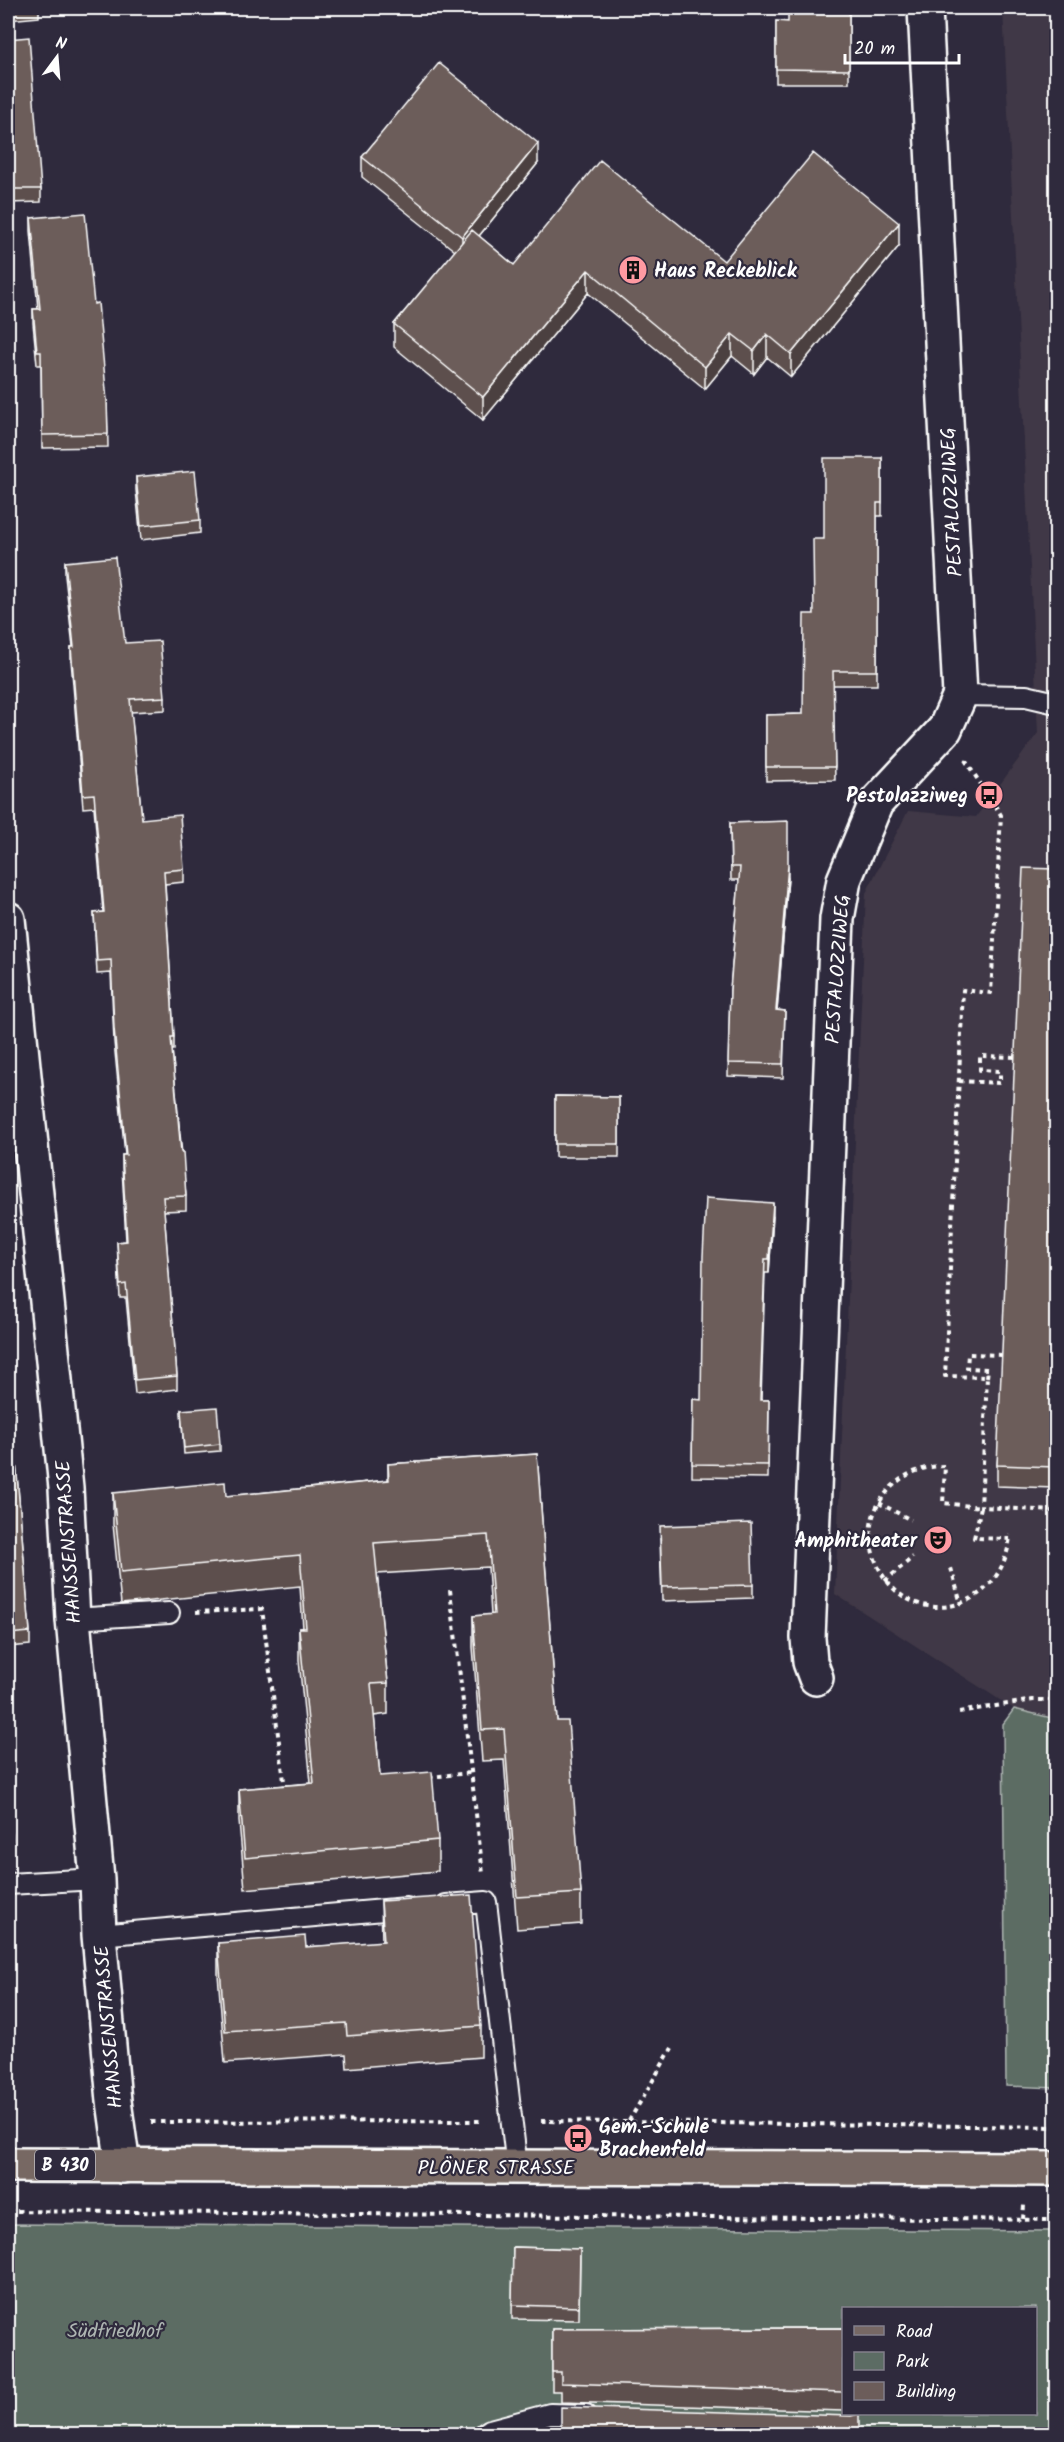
<svg xmlns="http://www.w3.org/2000/svg" width="1064" height="2442" font-family="Kalam,sans-serif">
<style>
.built{fill:#413946}
.green{fill:#5c6c64;stroke:#aeb6b2;stroke-width:1.5;fill-rule:evenodd}
.lines{fill:none;stroke-linecap:round;stroke-linejoin:round}
.service-casing{stroke:#fff;stroke-width:24}
.minor-casing{stroke:#fff;stroke-width:38}
.primary-casing{stroke:#fff;stroke-width:38}
.path{stroke:#fff;stroke-width:4;stroke-dasharray:4.5 4.5;stroke-linecap:butt}
.service{stroke:#2f2a3d;stroke-width:20}
.minor{stroke:#2f2a3d;stroke-width:33}
.primary{stroke:#776864;stroke-width:33}
.wall{fill:#5d504d;stroke:#fff;stroke-width:1.5}
.shaded-wall{fill:#4c413f;stroke:#fff;stroke-width:1.5}
.building{fill:#6c5d5a;stroke:#fff;stroke-width:1.5}
.labels{text-anchor:middle;stroke-width:4.5;stroke-linejoin:round;paint-order:stroke}
.shield{fill:#2f2a3d;stroke:#c1bfc5;stroke-width:1.5}
.shield-label{font-size:18px;font-weight:bold;fill:#fff}
.poi-label{font-size:20px;font-weight:bold;fill:#fff;stroke:#2f2a3d;text-anchor:start}
.street-label{font-size:20px;fill:#fff;stroke:#2f2a3d}
.park-label{font-size:20px;fill:#aeb6b2;stroke:#2f2a3d}
</style>
<rect width="100%" height="100%" fill="#2f2a3d"/>
<filter id="ink" filterUnits="userSpaceOnUse"><feTurbulence type="fractalNoise" baseFrequency=".0167" numOctaves="2"/><feDisplacementMap in="SourceGraphic" scale="12" xChannelSelector="R" yChannelSelector="G"/><feConvolveMatrix kernelMatrix="1 2 1 2 8 2 1 2 1" color-interpolation-filters="sRGB"/></filter>
<g filter="url(#ink)">
<path class="built" d="M1003 8H1056V1719L1014 1709 835 1594 866 893 908 811 976 817 1038 733Z"/>
<path class="green" d="M1014 1709 1056 1719V2088L1006 2086 1003 1724Z
M8 2224 1056 2231V2434H8ZM844 2308H1036V2414H844Z"/>
<g class="lines">
<g class="service-casing">
<path id="service" d="M960 695 1026 696 1056 703
M73 1619 169 1613
M8 1884 97 1879
M446 1905 486 1902 517 2168
M99 1935 407 1908
M484 2434 490 2430 550 2414 586 2415"/>
</g>
<g class="minor-casing">
<path id="minor" d="M8 919 66 1488 73 1619 97 1879 99 1935 114 2101 123 2166
M816 1678 810 1662 808 1638 837 919 844 880 876 803 945 729 960 695 925 8"/>
</g>
<g class="primary-casing">
<path id="primary" d="M8 2165 1056 2169"/>
</g>
<path class="path" d="M965 760 1001 815 991 993 963 990 945 1376 987 1377 981 1507 1056 1511
M959 1081 1000 1083V1071L980 1070V1056L1016 1057
M987 1377 988 1369 967 1368 968 1354 1003 1355
M879 1503 911 1520
M1010 1539 974 1538 981 1507 943 1503 945 1466C920 1466 898 1476 883 1497 871 1513 867 1533 873 1553 897 1635 1003 1619 1010 1535
M951 1568 961 1604
M885 1581 913 1557
M450 1590 483 1874
M196 1612 262 1609 285 1789
M959 1712 1033 1700H1056
M429 1777 470 1773
M541 2121 1056 2127
M629 2121 672 2048
M151 2122 483 2121
M8 2211 1056 2220
M1023 2219 1024 2205"/>
<use href="#service" class="service"/>
<use href="#minor" class="minor"/>
<use href="#primary" class="primary"/>
</g>
<path class="wall" d="M8 8H39V17L8 20Z
M849 8V83H776V21L788 22Z
M8 39 41 189V202L8 203Z
M362 157 538 163 479 236 514 265 724 261 899 246 791 377 767 357 754 374 732 356 705 389 588 293 483 420 394 347V324L455 251 362 177Z
M31 218 94 304 107 401 108 447 42 448 41 365H37L33 323V309H38L31 231Z
M882 458V516H877V685H833L835 780 766 781V715L803 714 814 614 824 539Z
M136 477 200 520V533L141 540 136 490Z
M65 562 165 697V710L131 712 142 819 184 869V882L165 884 174 1037V1050H172L186 1196V1210L164 1211 177 1376V1389L135 1394 126 1298H120L117 1242 126 1241 122 1168V1155H125L114 1042 111 973 97 974 94 913 103 912 94 807 83 808 71 660V647H73L65 576Z
M730 823 788 878 777 1010 785 1011 783 1078 728 1076 730 990 739 880H731Z
M1056 869V1488L997 1486V1465Z
M555 1096 619 1097V1157H555Z
M773 1216 769 1273H765L761 1400H769L768 1478 692 1477 693 1399 701 1400Z
M8 1366 30 1632V1645L8 1647Z
M181 1410 220 1444V1451L184 1454Z
M537 1454 557 1721 581 1893V1924L517 1929 504 1760 482 1761 473 1647V1616L491 1615 488 1567 377 1574 388 1683V1714L374 1716 380 1776 438 1840V1871L245 1889 239 1821V1789L311 1783 299 1660V1628H303L300 1586 121 1604 113 1524V1493L226 1496 388 1480V1464Z
M660 1539 753 1585V1598L662 1601Z
M8 1797 12 1839V1853H8Z
M381 1901 481 2026V2057L347 2068 346 2054 225 2063 218 1974V1943L306 1947 382 1942Z
M513 2247 580 2249 579 2320 512 2319Z
M843 2328V2411L561 2402V2391H552V2329Z"/>
<path class="shaded-wall" d="M538 143V163L462 257V237Z
M899 223V246L791 377V354Z
M588 270V293L483 420V397Z
M732 334V356L705 389V367Z
M767 334V357L754 374V351Z
M788 865V878L776 1024V1010Z
M773 1203V1216L769 1273V1259Z"/>
<path class="building" d="M788 8H849V70L776 69V21L788 22Z
M29 37 41 189H8V39Z
M439 63 538 143 462 237 362 157Z
M813 153 899 223 791 354 767 334 754 351 732 334 705 367 588 270 483 397 394 324 472 230 514 265 600 160 724 261Z
M85 213 94 304 98 303 107 401 108 434 42 435 41 352H37L33 309H40L31 218Z
M824 458H882V503H877V671H833L835 767H766V715L803 714 804 614H814L813 539H824Z
M195 471 200 520 141 526 136 477Z
M115 557 125 643 160 641 165 697 130 699 142 819 180 815 184 869 164 871 174 1037H171L181 1152H183L186 1196 163 1197 177 1376 135 1380 126 1284 120 1285 117 1242 127 1241 122 1155H126L114 1028 111 960 97 961 94 913 104 912 94 794 83 795 71 647H74L65 562Z
M788 821V865L776 1010 785 1011 783 1064 728 1063 730 990 740 867H731L730 823Z
M1023 868 1056 869V1467L997 1465Z
M555 1096 619 1097V1144H555Z
M706 1198 773 1203 769 1259H765L760 1400H769L768 1465 692 1464 693 1399 701 1400 703 1256Z
M8 1366 30 1632 8 1634Z
M217 1407 220 1444 184 1448 181 1410Z
M537 1454 557 1721H568L581 1893 517 1897 504 1729 482 1730 473 1616 494 1614 488 1535 374 1543 388 1683 371 1684 380 1776 432 1772 438 1840 245 1858 239 1789 314 1783 299 1628H306L300 1555 121 1572 113 1493 225 1482 226 1496 389 1480 388 1464Z
M751 1523 753 1585 662 1587 660 1526Z
M8 1797 12 1839 8 1840Z
M471 1895 481 2026 347 2036 346 2023 225 2031 218 1943 305 1936 306 1947 384 1941 381 1901Z
M513 2247 580 2249 579 2307 512 2305Z
M843 2328V2392L561 2383V2372H552V2329Z
M561 2407 851 2416 859 2414V2434H561Z"/>
</g>
<defs>
<g id="building-disc" transform="scale(1.5)"><circle r="9.5" fill="#ff9aa2" stroke="#2f2a3d"/><path d="M-4-6H4V6H1V3H-1V6H-4ZM-2.5-4.3h1.7v1.8h-1.7ZM.8-4.3h1.7v1.8H.8ZM-2.5-1h1.7V.8h-1.7ZM.8-1h1.7V.8H.8Z" fill="#111"/></g>
<g id="bus-disc" transform="scale(1.5)"><circle r="9.5" fill="#ff9aa2" stroke="#2f2a3d"/><path d="M-5-6H5V4H4V6H2V4H-2V6H-4V4H-5ZM-3.5-4V0h7V-4ZM-3.5 1.2v1.5H-2V1.2ZM2 1.2v1.5H3.5V1.2Z" fill="#111"/></g>
<g id="theatre-disc" transform="scale(1.5)"><circle r="9.5" fill="#ff9aa2" stroke="#2f2a3d"/><path d="M-5-5.5Q0-4 5-5.5V0Q5 5 0 6Q-5 5-5 0ZM-3.3-2.5H-1v1.5H-3.3ZM1-2.5H3.3v1.5H1ZM-2.8 1Q0 5.5 2.8 1Z" fill="#111"/></g>
</defs>
<g fill-rule="evenodd">
<use href="#building-disc" x="633" y="270"/>
<use href="#bus-disc" x="989" y="795"/>
<use href="#theatre-disc" x="938" y="1540"/>
<use href="#bus-disc" x="578" y="2138"/>
</g>
<g class="labels">
<rect class="shield" x="35" y="2150" width="60" height="30" rx="4.5"/>
<g class="shield-label">
<text x="65" y="2171">B 430</text>
</g>
<g class="poi-label">
<text x="654" y="277">Haus Reckeblick</text>
<text x="968" y="802" text-anchor="end">Pestolazziweg</text>
<text x="917" y="1547" text-anchor="end">Amphitheater</text>
<text x="599" y="2133">Gem.-Schule<tspan x="599" dy="23">Brachenfeld</tspan></text>
</g>
<g class="street-label">
<text transform="translate(951 502) rotate(-93)" y="7">PESTALOZZIWEG</text>
<text transform="translate(837 969) rotate(-86)" y="7">PESTALOZZIWEG</text>
<text transform="translate(68 1542) rotate(-94)" y="7">HANSSENSTRASSE</text>
<text transform="translate(108 2027) rotate(-95)" y="7">HANSSENSTRASSE</text>
<text x="496" y="2174">PLÖNER STRASSE</text>
</g>
<g class="park-label">
<text x="115" y="2337">Südfriedhof</text>
</g>
</g>
<rect width="1064" height="2442" fill="none" stroke="#2f2a3d" stroke-width="30"/>
<rect x="15" y="15" width="1034" height="2412" fill="none" stroke="#fff" stroke-width="2" filter="url(#ink)"/>
<rect x="842" y="2307" width="195" height="108" fill="#2f2a3d" stroke="#827f8b" stroke-width="1.5"/>
<rect x="854" y="2326" width="30" height="9" fill="#776864" stroke="#827f8b" stroke-width="1.5"/>
<text x="896" y="2337" font-size="18" fill="#ffffff">Road</text>
<rect x="854" y="2352" width="30" height="18" fill="#5c6c64" stroke="#827f8b" stroke-width="1.5"/>
<text x="896" y="2367" font-size="18" fill="#ffffff">Park</text>
<rect x="854" y="2382" width="30" height="18" fill="#6c5d5a" stroke="#827f8b" stroke-width="1.5"/>
<text x="896" y="2397" font-size="18" fill="#ffffff">Building</text>
<g transform="translate(57 57) rotate(16)" stroke="#2f2a3d" stroke-width="4.5" paint-order="stroke">
<path d="M0-4.5L10 22L0 15L-10 22Z" fill="#ffffff"/>
<text y="-9" font-size="16" font-weight="bold" text-anchor="middle" fill="#ffffff">N</text>
</g>
<path d="M845 54v9h114v-9" fill="none" stroke="#ffffff" stroke-width="3"/>
<text x="854" y="54" font-size="18" fill="#ffffff" stroke="#2f2a3d" stroke-width="4.5" paint-order="stroke">20 m</text>
</svg>
